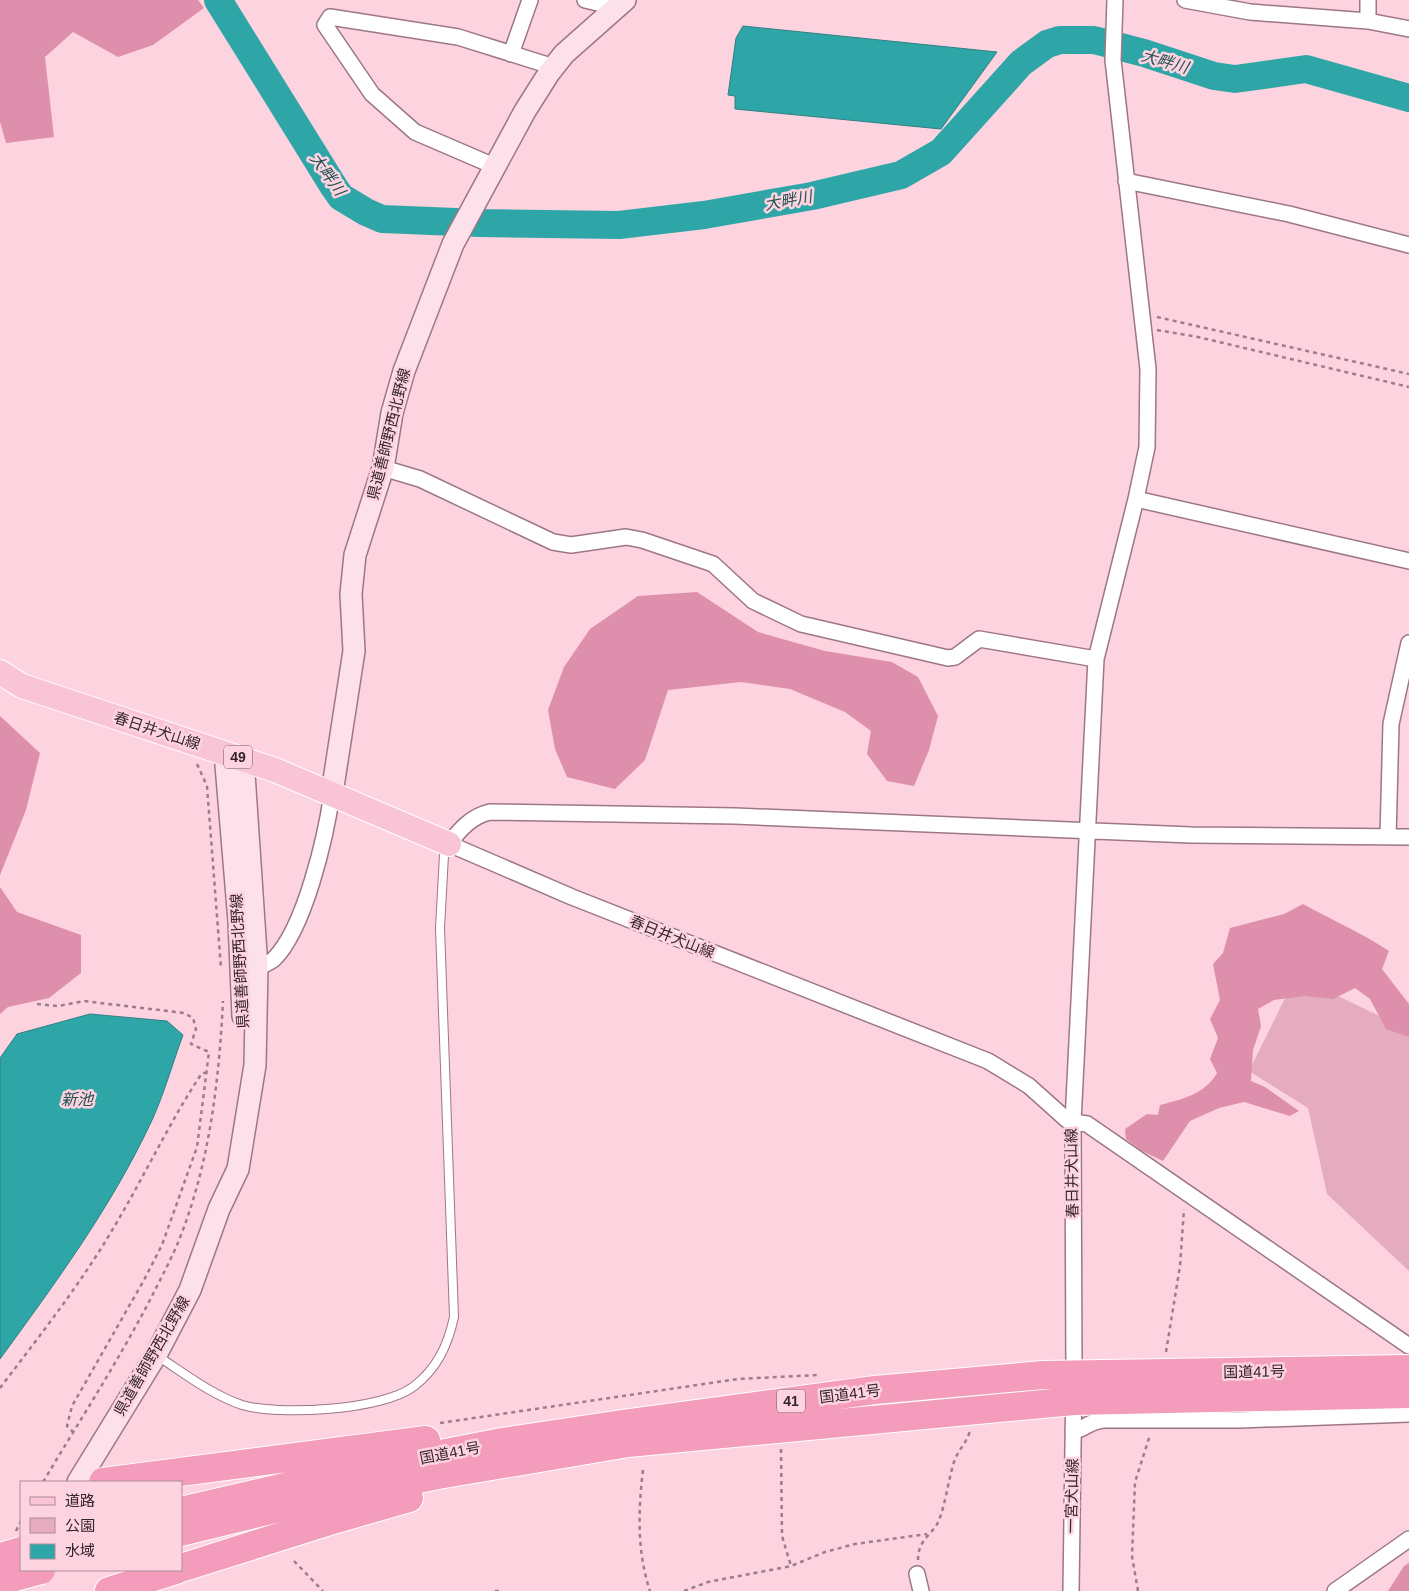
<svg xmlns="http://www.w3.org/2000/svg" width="1409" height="1591" font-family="Arial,'Noto Sans JP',sans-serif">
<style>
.green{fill:#e5acbf}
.forest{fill:#de8fab}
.water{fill:#2ea6a8;stroke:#307f82}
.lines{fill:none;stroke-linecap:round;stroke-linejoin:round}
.river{stroke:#2ea6a8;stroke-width:28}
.lane-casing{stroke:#9d7784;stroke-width:10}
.street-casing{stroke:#9d7784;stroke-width:18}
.secondary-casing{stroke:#9d7784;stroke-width:24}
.primary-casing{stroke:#fff;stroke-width:26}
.highway-casing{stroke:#fff;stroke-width:30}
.path{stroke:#9b7e87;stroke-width:2.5;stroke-dasharray:4 4;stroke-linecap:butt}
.lane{stroke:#fff;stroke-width:8}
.street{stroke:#fff;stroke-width:15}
.secondary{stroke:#fce1eb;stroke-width:21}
.primary{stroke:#f8c4d6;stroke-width:24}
.highway{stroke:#f49cbb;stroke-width:28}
.highway-bridge-casing{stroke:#fff;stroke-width:30;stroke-linecap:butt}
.highway-bridge{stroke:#f49cbb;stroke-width:28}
.labels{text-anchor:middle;stroke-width:5;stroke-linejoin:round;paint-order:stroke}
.shield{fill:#fdd3e0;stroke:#705961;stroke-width:1}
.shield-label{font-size:14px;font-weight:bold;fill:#34252a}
.street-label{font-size:15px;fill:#34252a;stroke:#fdd3e0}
.water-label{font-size:16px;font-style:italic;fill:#215353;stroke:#fdd3e0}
</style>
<rect width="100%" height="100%" fill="#fdd3e0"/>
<path class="green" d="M1296 976 1409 1030V1271L1327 1194 1308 1108 1249 1071Z"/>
<path class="forest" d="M0 0H198L204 8 153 45 118 57 73 32 45 57 54 137 6 143 0 122Z
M697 592 758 632 825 651 892 662 918 677 938 716 929 750 914 786 887 781 867 754 871 731 845 712 790 689 741 682 668 690 645 760 615 789 567 777 555 749 548 710 564 667 590 629 638 596Z
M0 716 40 753 26 810 0 875Z
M0 887 17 912 81 935V973L49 998 8 1007 0 1014Z
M1303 904C1332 920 1362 933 1389 951L1382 969 1409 1004V1037L1386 1029 1370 999 1355 988 1333 999 1305 996 1274 1000 1258 1009 1261 1026 1253 1050 1251 1081 1265 1087 1299 1111 1290 1116 1244 1102 1219 1108 1190 1121 1163 1161 1142 1151 1126 1139 1125 1129 1147 1114 1158 1115 1160 1105C1183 1099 1205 1094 1217 1073L1210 1059 1218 1038 1210 1019 1220 1000 1213 964 1223 953 1230 928 1284 914Z
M1409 1563V1591H1388L1404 1566Z"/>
<path class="water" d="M743 26 997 52 941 129 735 109V96L728 95 736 38Z
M90 1014 167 1021 183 1035C173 1062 165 1091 153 1118 113 1205 56 1282 0 1359V1058L17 1034Z"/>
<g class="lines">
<path class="river" d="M218 0 334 187 341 197 366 212 382 219 480 223 619 225 704 215 812 196 901 175 941 152 1021 63 1047 44 1060 40H1094L1144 53 1214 76 1235 79 1306 69 1409 98"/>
<g class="lane-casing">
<path id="lane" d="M156 1355C184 1373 210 1394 242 1405 279 1416 382 1410 413 1387 437 1369 448 1345 454 1317L440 928 444 855 448 846"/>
</g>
<g class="street-casing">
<path id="street" d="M585 0 602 4 611 11
M1115 0 1113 60 1148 369 1147 447 1136 499 1096 659 1073 1122 1087 1124 1409 1346
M1185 0 1250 12 1368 21 1409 29
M1368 21V0
M511 54 530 0
M494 166 415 132 372 94 325 25 330 17 458 37 554 67
M1126 181 1289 214 1409 245
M383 468 420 479 553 542 571 545 626 537 642 540 713 564 753 601 801 624 948 658 955 657 979 639 1096 659
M1136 499 1409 561
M1388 837 1391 724 1409 643
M257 968C262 965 270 963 274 959 305 928 326 836 332 793
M1073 1431C1087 1429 1086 1422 1103 1420H1239L1409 1414
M917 1574 921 1591
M1071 1591 1074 1375 1073 1122 1067 1120 1029 1086 988 1061 572 897 449 844C460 829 472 816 490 812L735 816 1191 835 1409 837
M1335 1591 1409 1539"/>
</g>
<g class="secondary-casing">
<path id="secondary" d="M225 753 239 921 243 1016
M332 793 354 651 351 594 355 555 383 468 392 413 404 371 453 244 525 111 549 73 564 54 625 0
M78 1482 156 1355 190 1290 219 1209 238 1169 255 1065 257 968 243 759"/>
</g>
<g class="primary-casing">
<path id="primary" d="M0 672 22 686 275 770 449 844"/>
</g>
<g class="highway-casing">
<path id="highway" d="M103 1482 426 1440
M181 1511 359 1470 502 1442 622 1424 875 1390 1043 1375 1409 1369
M181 1532 283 1507 438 1475 628 1443 1074 1401 1409 1394
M181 1568 336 1519 409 1498
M109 1591 176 1570"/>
</g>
<path class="path" d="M1157 317 1409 374
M1157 330 1198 337 1409 387
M197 764 207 786 221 968
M37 1004 58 1006 84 1001 184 1013 193 1018 196 1029 191 1044 209 1052 197 1147 162 1245 144 1280 72 1406 67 1426 73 1432
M1166 1352 1180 1266 1184 1209
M0 1388C41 1334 83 1281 117 1222 146 1173 170 1121 202 1073H206
M440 1423 738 1379 818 1375
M781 1449 782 1536 791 1566
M643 1470C638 1511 637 1552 650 1591
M43 1482C80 1420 119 1360 152 1296 162 1276 173 1256 181 1235 210 1160 219 1080 223 1001
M16 1531 21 1521
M918 1560C918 1538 934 1534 939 1520 946 1502 948 1481 954 1462 958 1450 966 1444 970 1431
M294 1561 323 1591
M495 1591H502
M684 1591 708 1582 791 1566 825 1552 855 1544 927 1534
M1138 1591 1132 1556 1135 1482 1150 1435"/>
<use href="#lane" class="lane"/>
<use href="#street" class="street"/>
<use href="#secondary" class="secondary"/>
<use href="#primary" class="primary"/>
<use href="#highway" class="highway"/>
<g class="highway-bridge-casing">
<path id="highway-bridge" d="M0 1557 21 1551
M0 1581 41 1570"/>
</g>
<use href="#highway-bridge" class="highway-bridge"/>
</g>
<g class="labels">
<g class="shield">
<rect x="224" y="745.5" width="28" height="23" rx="4"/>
<rect x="777" y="1389.5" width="28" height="23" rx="4"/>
</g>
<g class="shield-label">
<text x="238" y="762">49</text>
<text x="791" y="1406">41</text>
</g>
<g class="street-label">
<text transform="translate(389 434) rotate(-76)" y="5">県道善師野西北野線</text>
<text transform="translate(157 731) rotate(18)" y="5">春日井犬山線</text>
<text transform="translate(672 937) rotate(22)" y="5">春日井犬山線</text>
<text transform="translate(240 961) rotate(-93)" y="5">県道善師野西北野線</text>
<text transform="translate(1072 1173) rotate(-91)" y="5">春日井犬山線</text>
<text transform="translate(152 1356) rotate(-60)" y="5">県道善師野西北野線</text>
<text transform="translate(1254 1372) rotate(-1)" y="5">国道41号</text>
<text transform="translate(850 1394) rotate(-7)" y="5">国道41号</text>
<text transform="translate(450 1453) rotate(-11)" y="5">国道41号</text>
<text transform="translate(1072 1496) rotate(-89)" y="5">一宮犬山線</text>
</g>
<g class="water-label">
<text transform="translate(1165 61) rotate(16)" y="6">大畔川</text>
<text transform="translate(328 174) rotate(54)" y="6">大畔川</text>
<text transform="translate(788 200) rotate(-10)" y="6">大畔川</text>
<text x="77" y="1105">新池</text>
</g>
</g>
<rect x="20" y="1481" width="162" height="90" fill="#fdd3e0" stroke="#ad8d97"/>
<rect x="30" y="1497" width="25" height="8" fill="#f8c4d6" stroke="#ad8d97"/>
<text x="65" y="1506" font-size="15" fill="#34252a">道路</text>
<rect x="30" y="1518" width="25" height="15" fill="#e5acbf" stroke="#ad8d97"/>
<text x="65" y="1531" font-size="15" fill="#34252a">公園</text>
<rect x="30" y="1544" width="25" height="15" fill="#2ea6a8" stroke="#ad8d97"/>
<text x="65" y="1556" font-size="15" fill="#34252a">水域</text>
</svg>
